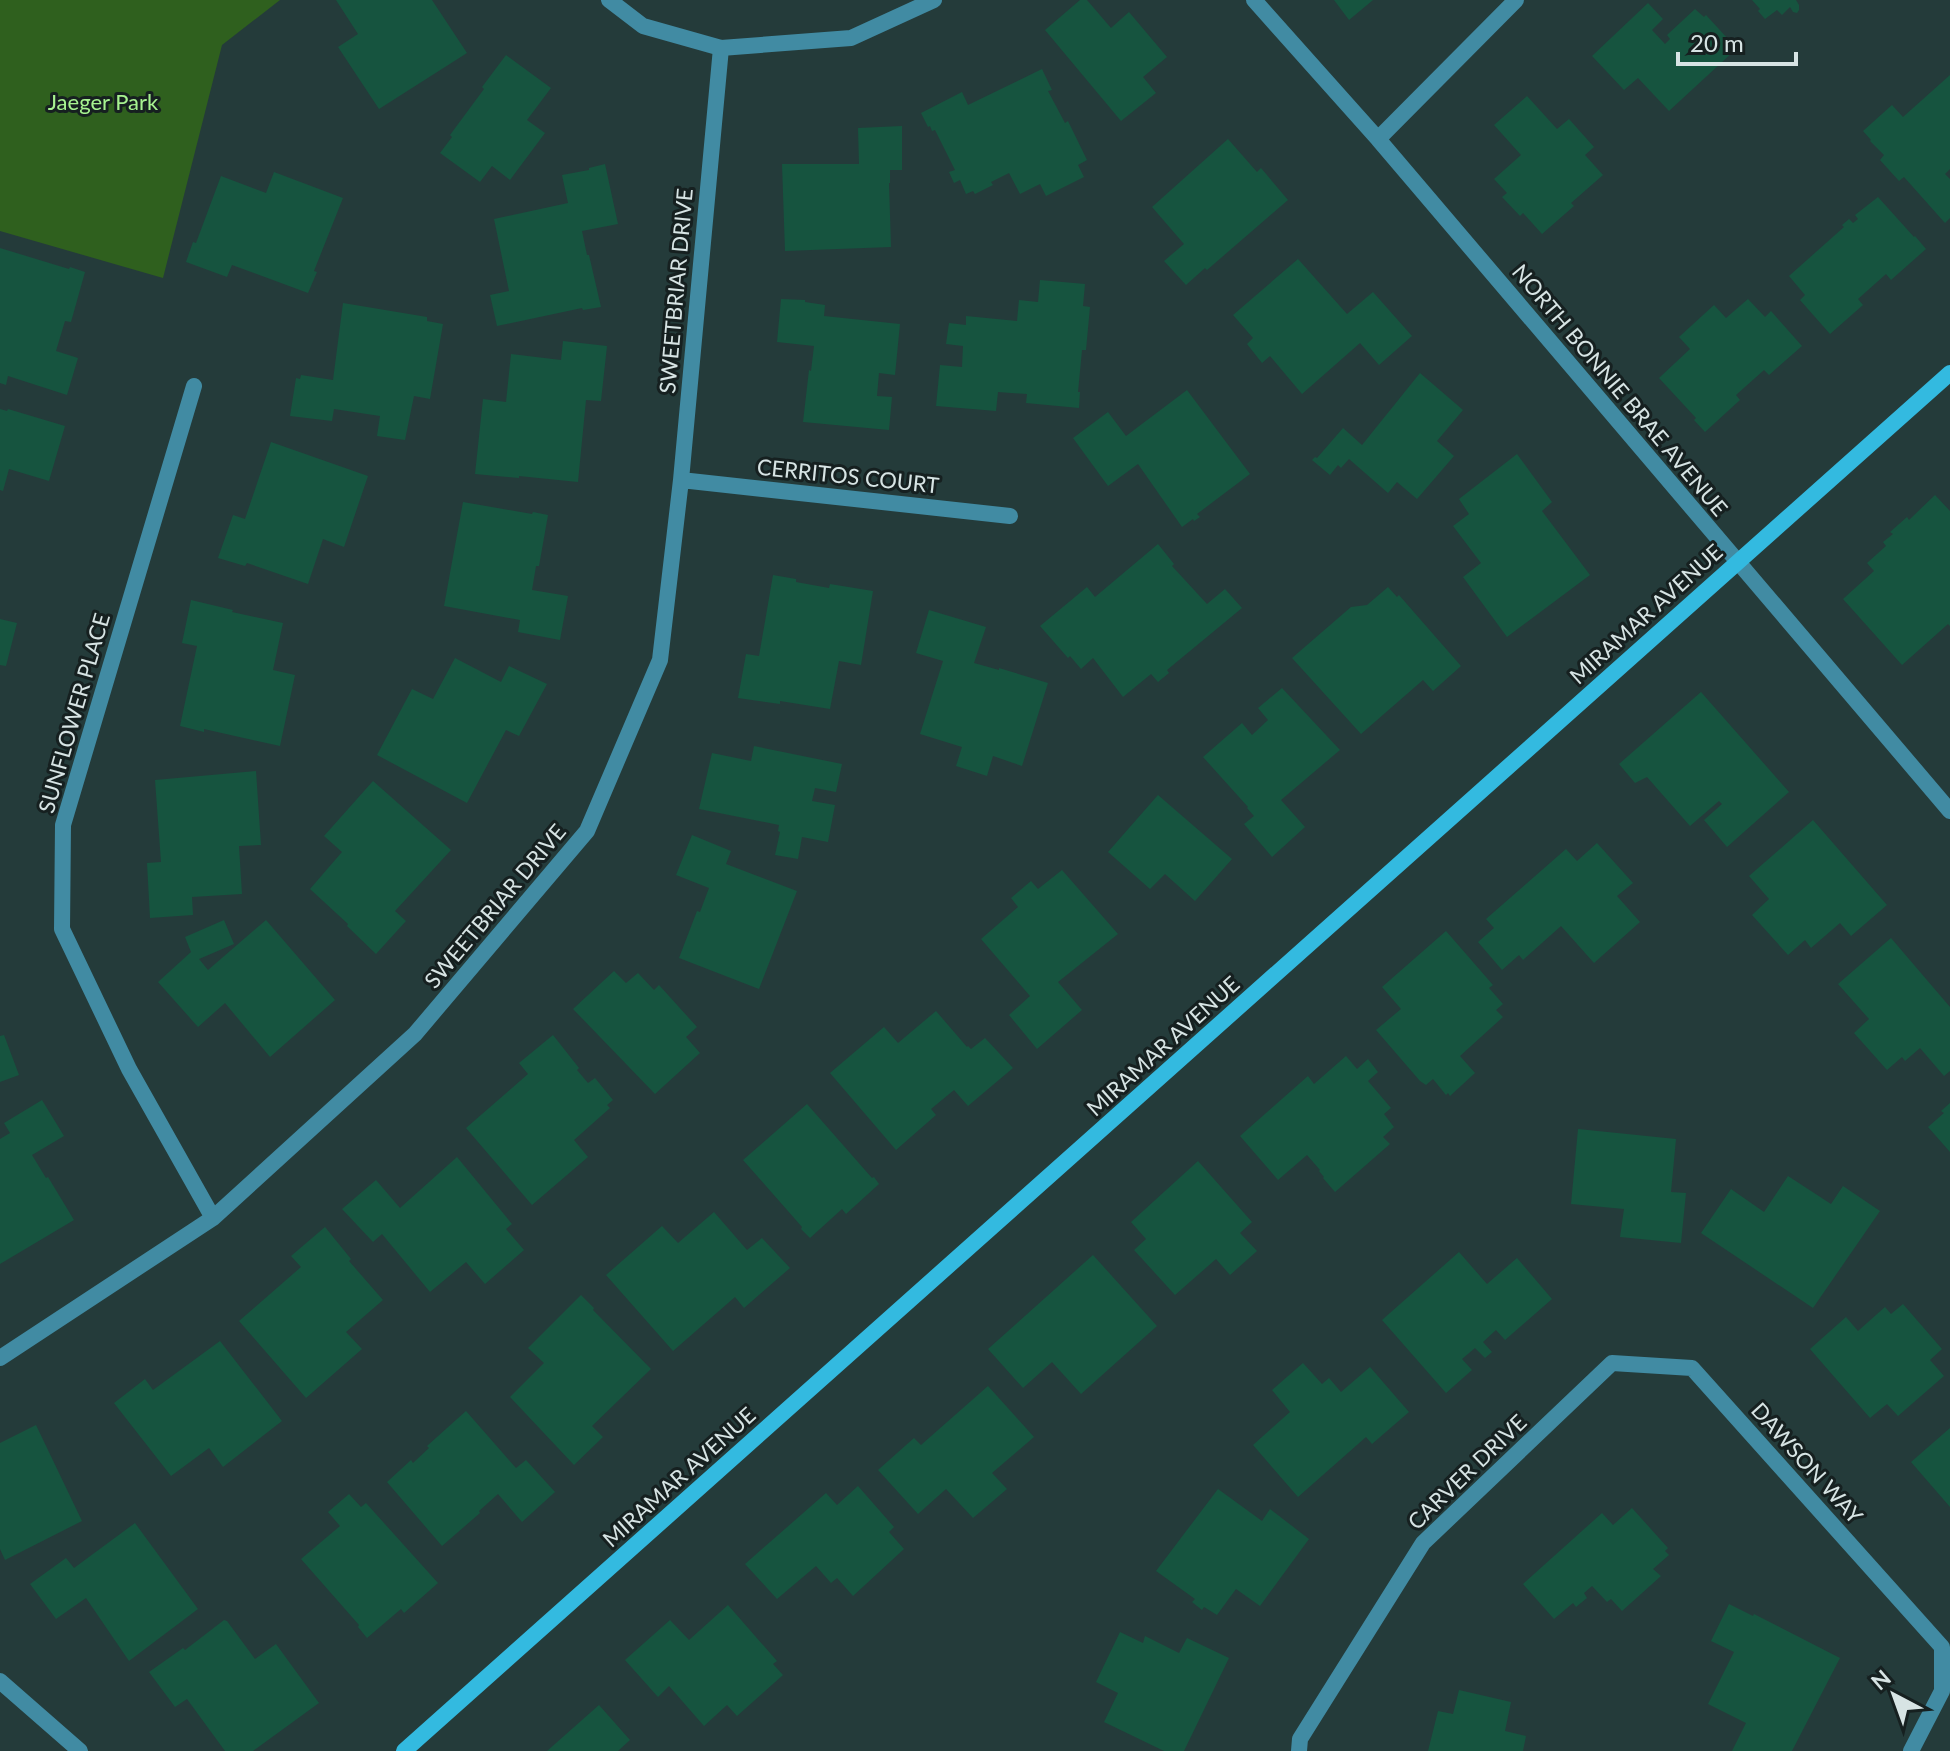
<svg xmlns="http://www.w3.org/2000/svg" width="1950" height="1751" font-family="Lato,sans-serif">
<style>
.green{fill:#2f601e}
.building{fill:#16543f}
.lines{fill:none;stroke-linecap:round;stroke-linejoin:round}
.street{stroke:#418ba3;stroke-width:16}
.secondary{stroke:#33bae0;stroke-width:16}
.labels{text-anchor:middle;stroke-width:6;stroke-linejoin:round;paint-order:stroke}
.park-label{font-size:22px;fill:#a7f390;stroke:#162020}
.street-label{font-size:22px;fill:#d7e4e4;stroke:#162020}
</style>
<rect width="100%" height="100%" fill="#243b3a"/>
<path class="green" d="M0 0H280L222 45 163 278 0 231Z"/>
<path class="building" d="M336 0H432L467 53 379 109 338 47 358 34Z
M1080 0H1087L1111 28 1129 12 1167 57 1143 77 1156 93 1121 121 1045 30Z
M1334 0H1373L1349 20Z
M1752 0H1796L1799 5V10L1797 13 1793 12 1790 7 1782 15 1777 10 1765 19 1758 11 1760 9Z
M1648 3 1663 19 1652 30 1665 44 1670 39 1667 35 1695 9 1704 17 1706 15 1729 40 1726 43 1734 51 1669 111 1638 78 1624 90 1592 56Z
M506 55 551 88 527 120 545 133 510 180 492 166 480 182 440 153 452 137 450 135 484 89 482 87Z
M1042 69 1052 90 1048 91 1065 123 1068 121 1087 160 1078 165 1084 177 1046 196 1040 184 1020 194 1009 173 991 182 993 185 975 194 973 191 966 194 960 180 954 183 949 172 955 170 935 130 932 131 930 126 928 127 921 113 962 92 968 105Z
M1950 75V169L1945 174 1950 179V218L1945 223 1904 177 1899 181 1880 160 1884 155 1870 141 1871 140 1863 131 1892 105 1903 117Z
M1527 96 1557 129 1569 119 1594 147 1585 155 1603 175 1571 203 1574 206 1542 234 1523 213 1520 216 1502 197 1507 193 1494 179 1521 155 1494 125Z
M902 126V170H890V183H889L891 247 785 251 782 164H859L858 128Z
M1228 139 1257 172 1261 168 1288 200 1207 270 1205 268 1186 285 1164 261 1184 244 1152 207Z
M605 164 618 224 582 231 587 255H589L601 307 583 310 582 308 497 326 490 295 509 291 494 219 568 203 562 175 589 170V168Z
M274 172 343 198 314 271 317 272 308 293 232 265 227 277 186 262 193 242 196 243 221 176 266 193Z
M1878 197 1914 237 1915 236 1926 249 1891 280 1886 274 1858 299 1863 305 1830 334 1800 300 1805 295 1789 276 1844 227 1842 225 1849 219 1853 223 1858 219 1855 215Z
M0 248 69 269 70 267 85 272 71 322 65 321 56 351 78 358 67 395 8 376 6 385 0 383Z
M1298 259 1347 314 1373 292 1412 336 1379 365 1360 343 1302 394 1270 356 1262 363 1247 344 1253 338 1233 315Z
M1040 280 1085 284 1083 306 1090 307 1086 350H1082L1078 392H1080L1079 408 1026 403 1027 394 998 392 996 411 936 406 940 365 962 367 963 346 946 344 949 323 966 325V316L1017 321 1019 300 1038 302Z
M781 299 805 300V302L825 305 824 316 900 324 895 375 879 373 877 396 892 397 889 430 803 422 809 370 811 371 814 346 777 342Z
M1748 299 1765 317 1771 311 1802 346 1769 375 1764 370 1736 395 1740 400 1705 432 1694 420 1696 418 1659 378 1690 349 1679 337 1714 305 1726 318Z
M343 303 427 317V321L443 324 430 399 414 396 405 440 377 436 380 416 334 409 332 421 290 416 296 378 300 379 301 375 333 380Z
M563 341 607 346 601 401 586 400 578 482 519 476V478L475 474 483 399 506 402 511 354 561 360Z
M1420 373 1463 410 1437 441 1454 456 1417 499 1397 482 1388 493 1349 459 1341 468 1338 465 1330 475 1312 460 1315 457 1317 458 1343 428 1362 445Z
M1187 390 1250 474 1197 514 1200 517 1194 521 1193 519 1182 527 1138 464 1108 486 1073 438 1108 412 1126 436Z
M0 409 7 411 8 409 65 426 49 481 9 469 3 491 0 490Z
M271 442 368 476 344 547 323 539 308 584 247 563 245 566 218 558 233 515 245 519Z
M1517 454 1552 502 1542 511 1590 575 1507 637 1463 577 1481 563 1453 526 1469 514 1459 499Z
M1935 495 1950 511V626L1948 624 1902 665 1843 599 1874 571 1867 563 1886 546 1883 542 1893 534 1890 532 1907 517 1909 520Z
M463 502 532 514 533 512 548 515 539 566H536L532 590 568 596 560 640 518 632 520 620 444 606Z
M1158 544 1174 564 1172 566 1207 604 1225 589 1242 608 1167 670 1169 673 1158 682 1151 674 1123 697 1093 658 1081 669 1070 656 1068 658 1040 626 1087 587 1095 597Z
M773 575 796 579V582L829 588 830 584 873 591 861 665 839 661 830 709 780 701V704L738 698 746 654 759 656Z
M1388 587 1397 597 1399 595 1461 666 1433 691 1423 680 1361 734 1292 658 1351 607 1367 605Z
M191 600 233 610 232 612 283 623 273 670 295 675 280 746 204 729V732L180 726 197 646 182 643Z
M929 610 986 627 974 663 999 670V668L1048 683 1022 766 993 756 987 776 956 766 962 747 920 734 943 661 916 653Z
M0 619 17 623 6 666 0 665Z
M455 658 501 682 509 666 547 684 519 736 506 730 467 803 377 755 412 689 433 699Z
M1282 688 1340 750 1281 800 1305 827 1272 857 1244 824 1254 816 1247 808 1248 807 1203 757 1242 723 1252 735 1268 720 1258 708Z
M1701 692 1789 792 1727 847 1704 820 1722 804 1719 801 1690 826 1647 777 1635 783 1619 764Z
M754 746 842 764 836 792 815 788 812 801 835 805 828 842 802 837 798 859 775 855 780 832 778 831 779 825 699 809 712 753 751 761Z
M256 771 261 845 239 846 242 894 192 897 193 915 150 918 147 863 161 862 155 780Z
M373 781 451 850 395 911 406 921 376 954 347 926 348 924 310 889 342 852 324 836Z
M1158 795 1232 859 1195 901 1165 874 1150 889 1108 852Z
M1813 820 1887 905 1851 936 1840 923 1811 948 1805 940 1788 955 1752 915 1769 899 1749 876Z
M692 835 731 851 726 864 797 891 759 989 679 958 697 911 700 912 709 888 676 875Z
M1597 843 1633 883 1617 896 1640 922 1594 963 1561 926 1523 960 1519 955 1502 970 1478 942 1494 928 1486 919 1566 849 1577 861Z
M1062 870 1118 934 1058 982 1082 1010 1037 1049 1009 1015 1030 996 981 939 1018 907 1011 898 1031 881 1038 889Z
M224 920 234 944 199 959 208 970 266 920 335 1000 270 1057 225 1003 198 1027 158 982 191 952 185 937Z
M1446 931 1493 985 1489 988 1503 1004 1496 1010 1503 1017 1460 1056 1475 1073 1450 1096 1448 1093 1446 1095 1433 1079 1426 1085 1420 1081 1376 1030 1401 1009 1382 987Z
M1891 938 1950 1007V1071L1944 1076 1920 1048 1905 1061 1902 1057 1887 1070 1854 1033 1869 1019 1838 984Z
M614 971 626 983 638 973 654 990 659 985 697 1027 686 1037 700 1053 655 1094 573 1009Z
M936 1011 967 1047 968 1046 971 1049 985 1038 1013 1068 968 1106 954 1090 931 1109 936 1115 896 1150 830 1073 884 1027 898 1043Z
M4 1035 19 1075 0 1082V1036Z
M553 1035 579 1068 577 1070 588 1083 595 1078 613 1100 607 1105 610 1108 574 1140 588 1157 532 1205 466 1128 528 1074 519 1063Z
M1346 1056 1357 1069 1368 1059 1378 1072 1368 1081 1391 1108 1384 1114 1394 1127 1383 1137 1390 1144 1335 1192 1323 1178 1324 1177 1319 1171 1320 1170 1307 1155 1278 1180 1240 1136 1308 1076 1314 1084Z
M42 1100 64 1136 32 1155 46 1178 48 1177 74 1220 0 1264V1139L10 1133 4 1123Z
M1950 1103V1152L1928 1127 1944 1113 1941 1111Z
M807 1104 872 1178 874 1177 879 1184 846 1214 842 1209 810 1238 801 1229 802 1227 743 1160Z
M1578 1129 1676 1139 1671 1192 1686 1193 1681 1243 1620 1237 1624 1209 1571 1204Z
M457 1157 512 1224 506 1229 524 1250 485 1284 466 1262 430 1292 382 1234 373 1242 342 1209 376 1180 400 1208Z
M1198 1161 1252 1222 1240 1233 1257 1251 1230 1275 1216 1259 1175 1295 1134 1250 1146 1239 1131 1222Z
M1788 1176 1831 1204 1843 1186 1880 1211 1813 1308 1701 1233 1731 1189 1764 1212Z
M714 1212 747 1250 762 1238 790 1268 744 1308 735 1297 673 1351 606 1275 662 1226 678 1243Z
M325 1227 351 1259 349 1261 383 1300 346 1332 362 1349 306 1398 239 1321 301 1267 291 1256Z
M1459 1252 1487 1284 1517 1258 1552 1299 1505 1340 1496 1330 1483 1342 1492 1352 1485 1358 1475 1348 1462 1359 1472 1370 1446 1393 1382 1320Z
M1093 1255 1157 1326 1081 1394 1052 1362 1023 1388 988 1349Z
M581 1295 594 1308 593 1310 651 1369 592 1426 603 1437 574 1465 510 1397 544 1363 528 1348Z
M1903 1304 1942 1349 1930 1360 1944 1376 1898 1416 1887 1404 1870 1418 1810 1349 1846 1317 1858 1331 1885 1307 1891 1314Z
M220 1341 282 1421 223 1467 209 1448 171 1476 114 1403 145 1379 153 1390Z
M1303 1363 1322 1384 1329 1378 1341 1392 1370 1367 1409 1412 1372 1444 1366 1437 1298 1497 1253 1445 1290 1412 1272 1390Z
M988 1386 1034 1437 992 1473 1007 1489 973 1518 946 1489 918 1514 878 1470 914 1438 921 1445Z
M466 1411 516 1468 526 1460 555 1492 522 1522 498 1494 479 1511 480 1513 442 1546 387 1482 411 1460 413 1463 429 1448 427 1446Z
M36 1425 82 1521 5 1560 0 1549V1443Z
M1950 1428V1507L1911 1462Z
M858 1486 894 1527 889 1532 904 1549 853 1596 837 1578 831 1583 816 1566 777 1599 745 1564 826 1493 837 1505Z
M1218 1489 1262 1521 1270 1509 1309 1539 1260 1606 1236 1589 1217 1615 1204 1607 1202 1610 1192 1602 1195 1599 1156 1571Z
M349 1494 361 1507 366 1503 438 1583 404 1613 401 1609 367 1638 358 1627 359 1625 301 1559 340 1526 328 1512Z
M1632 1508 1668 1548 1665 1551 1669 1555 1653 1569 1661 1576 1622 1611 1611 1599 1607 1602 1592 1586 1584 1593 1587 1598 1576 1607 1573 1603 1554 1619 1523 1584 1602 1513 1613 1525Z
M135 1523 198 1609 129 1661 86 1598 56 1619 30 1584 66 1558 74 1568Z
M1729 1604 1753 1616 1754 1614 1840 1658 1792 1751H1732L1746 1723 1708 1704 1734 1652 1711 1641Z
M728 1605 777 1661 773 1664 783 1675 737 1716 727 1705 704 1726 669 1686 658 1697 625 1660 670 1620 689 1640Z
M224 1620 227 1621 255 1659 276 1644 319 1703 253 1751H225L187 1699 175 1707 149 1672 183 1648 185 1650Z
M1120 1632 1143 1643 1145 1636 1179 1653 1187 1638 1229 1658 1184 1751H1164L1104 1722 1118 1693 1096 1682Z
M1459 1690 1511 1702 1505 1731 1526 1736 1523 1751H1428L1438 1711 1453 1714Z
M599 1705 630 1740 618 1751H547Z"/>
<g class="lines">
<path class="street" d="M609 0 643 26 721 48 851 38 934 0
M1254 0 1378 139 1950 811
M1378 139 1516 0
M194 386 63 825 62 929 129 1069 213 1218
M681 480 1010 516
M0 1358 213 1218 415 1034 587 831 660 660 681 480 721 48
M0 1681 80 1751
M1299 1751 1300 1739 1423 1543 1612 1363 1692 1368 1942 1647V1691L1911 1751"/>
<path class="secondary" d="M404 1751 1950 373"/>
</g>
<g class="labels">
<g class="park-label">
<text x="103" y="110">Jaeger Park</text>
</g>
<g class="street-label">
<text transform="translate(676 291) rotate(-85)" y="8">SWEETBRIAR DRIVE</text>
<text transform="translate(1620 390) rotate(50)" y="8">NORTH BONNIE BRAE AVENUE</text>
<text transform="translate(848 476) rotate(6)" y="8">CERRITOS COURT</text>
<text transform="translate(1646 614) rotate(-42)" y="8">MIRAMAR AVENUE</text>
<text transform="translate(74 713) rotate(-74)" y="8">SUNFLOWER PLACE</text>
<text transform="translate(495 906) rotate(-50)" y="8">SWEETBRIAR DRIVE</text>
<text transform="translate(1163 1046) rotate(-42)" y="8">MIRAMAR AVENUE</text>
<text transform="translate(1807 1463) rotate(48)" y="8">DAWSON WAY</text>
<text transform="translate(1467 1472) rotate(-44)" y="8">CARVER DRIVE</text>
<text transform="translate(679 1477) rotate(-42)" y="8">MIRAMAR AVENUE</text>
</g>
</g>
<g transform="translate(1894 1695) rotate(319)" stroke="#162020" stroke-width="6" paint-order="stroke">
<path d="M0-6L14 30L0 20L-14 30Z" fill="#d7e4e4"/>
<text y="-12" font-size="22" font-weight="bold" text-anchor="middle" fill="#d7e4e4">N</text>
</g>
<path d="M1678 52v12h118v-12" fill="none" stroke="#d7e4e4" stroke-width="4"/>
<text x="1690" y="52" font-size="24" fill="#d7e4e4" stroke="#162020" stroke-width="6" paint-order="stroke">20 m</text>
</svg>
